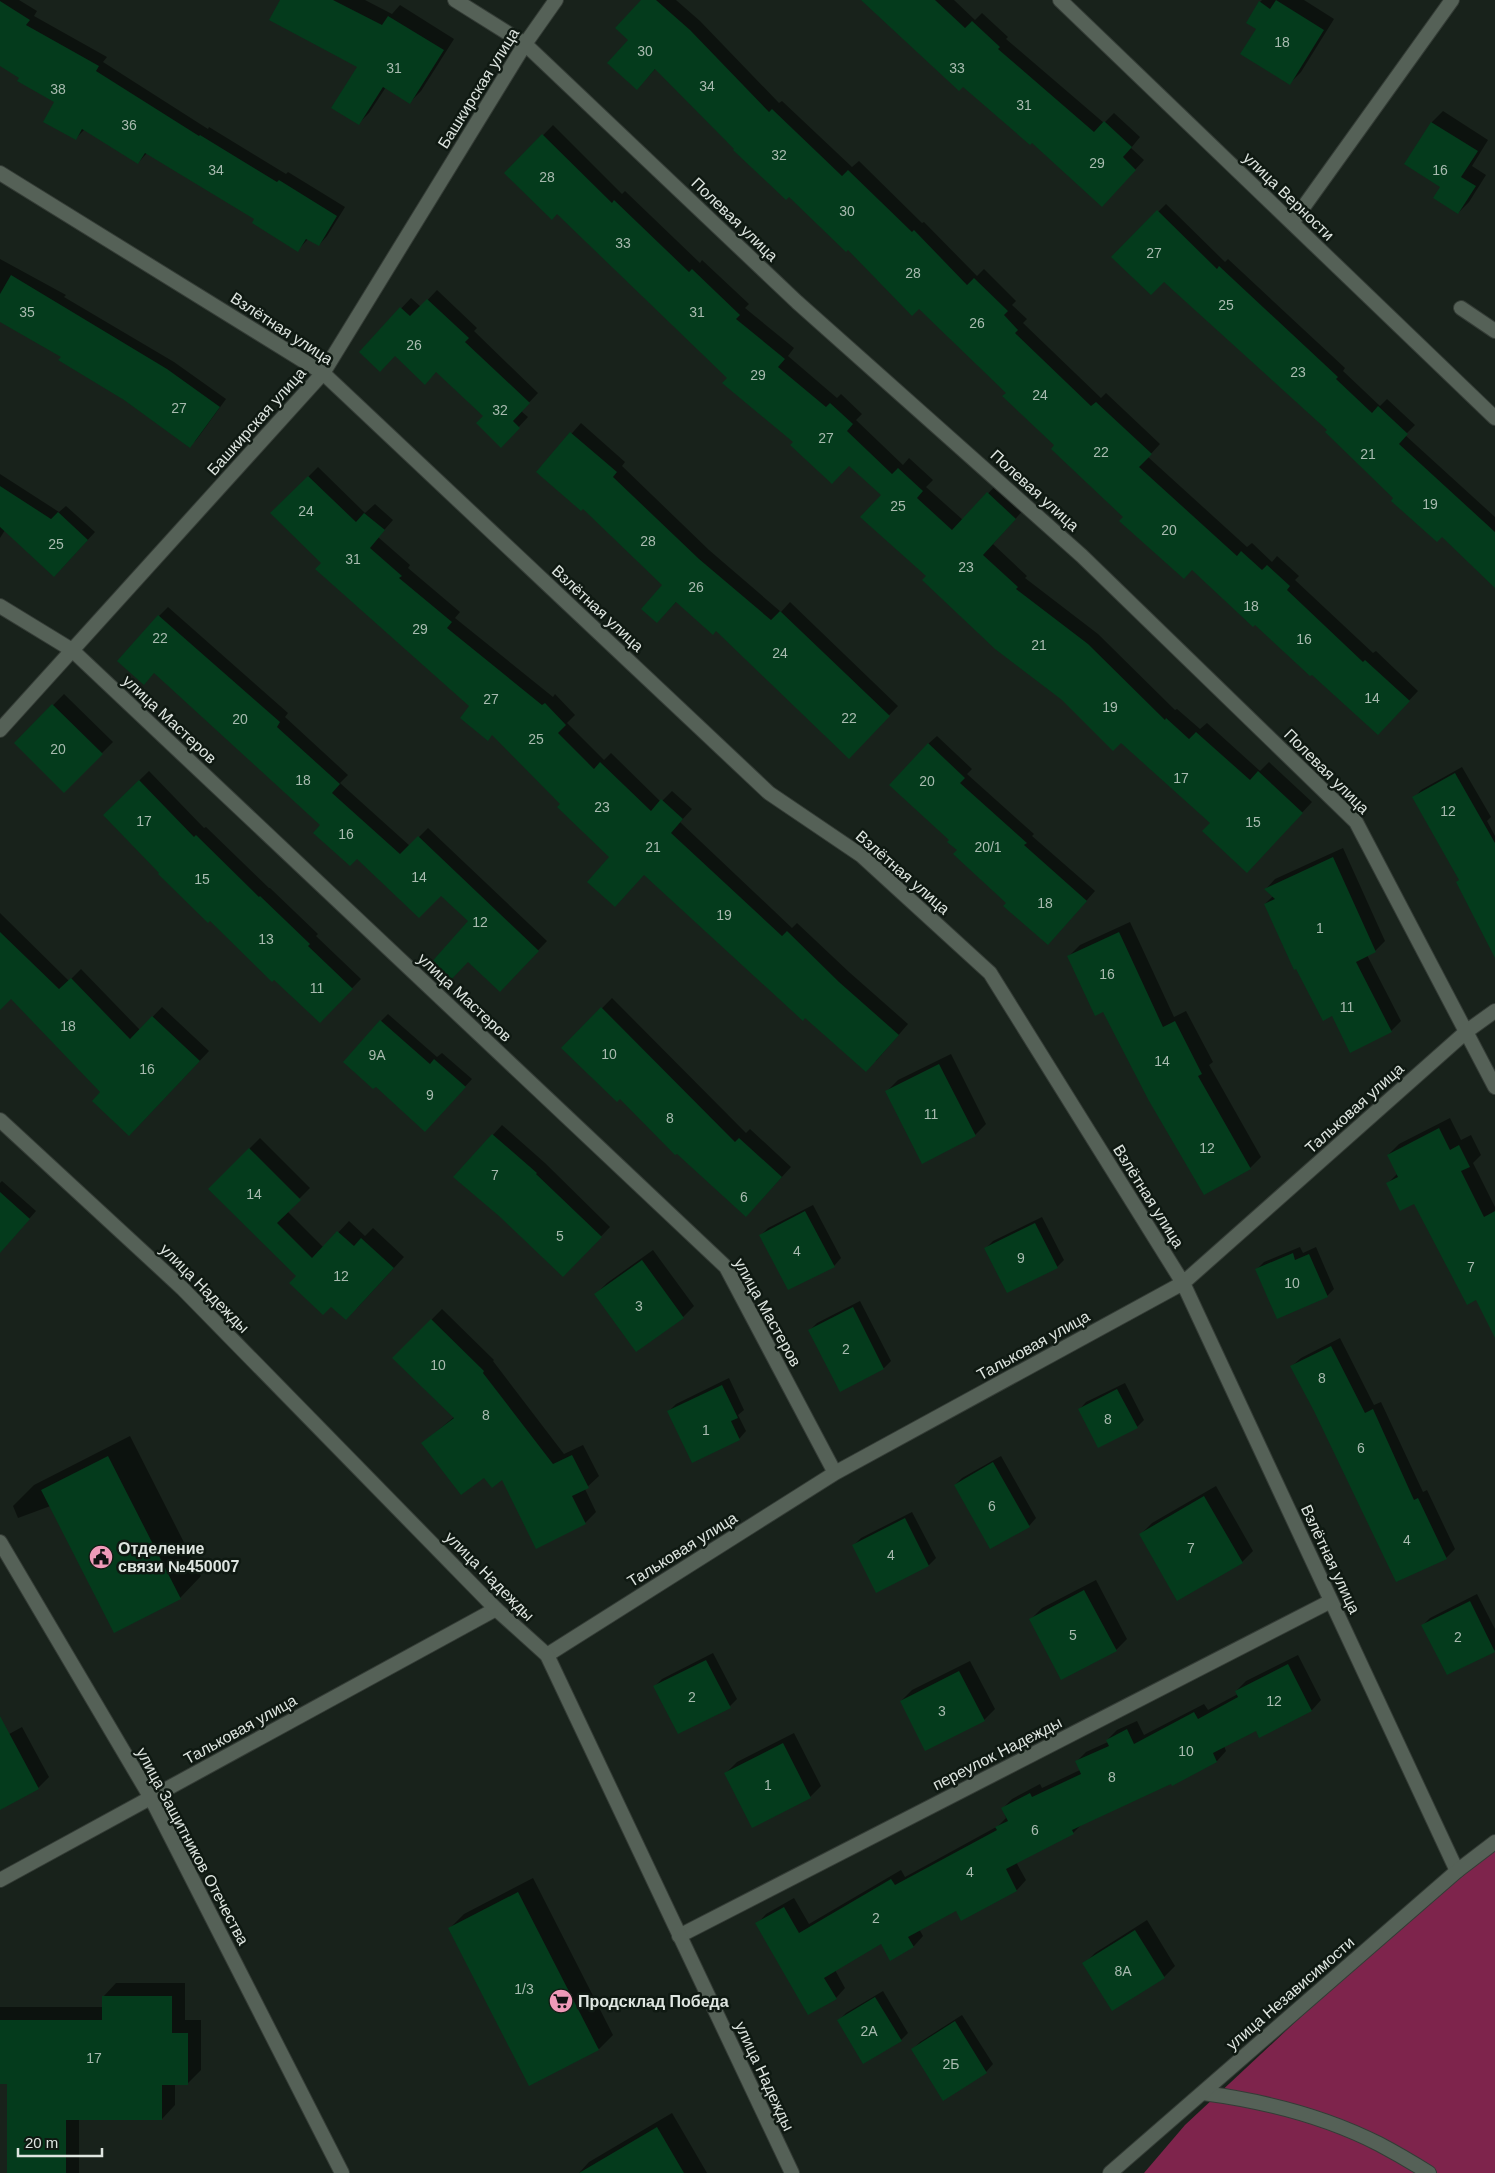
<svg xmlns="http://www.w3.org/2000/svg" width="1495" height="2173" font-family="Helvetica,sans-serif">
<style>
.forest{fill:#7e244c}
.shadow{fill:#0007}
.building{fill:#043b1c}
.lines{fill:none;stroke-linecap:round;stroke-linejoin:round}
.minor-casing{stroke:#343c36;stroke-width:16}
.tertiary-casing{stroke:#343c36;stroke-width:16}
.secondary-casing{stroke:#343c36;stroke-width:16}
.minor{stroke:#556157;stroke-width:14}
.tertiary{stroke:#556157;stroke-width:14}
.secondary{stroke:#556157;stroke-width:14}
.labels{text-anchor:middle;stroke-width:5;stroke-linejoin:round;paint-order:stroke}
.number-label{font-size:14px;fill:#a8baaf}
.street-label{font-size:16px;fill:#dee5e0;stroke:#0f1912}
.poi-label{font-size:16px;font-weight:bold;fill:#dee5e0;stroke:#0f1912;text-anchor:start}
</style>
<rect width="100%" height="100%" fill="#18221b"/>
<path class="forest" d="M1495 1843V2173H1144L1185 2125 1457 1871Z"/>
<path class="shadow" d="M0 0H19L37 11 34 16 107 57 103 62 208 129 209 127 286 174 288 172 345 207 327 236 319 245 308 239 298 250 256 219 147 153 138 163 85 129 75 139 56 101 0 64Z
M282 0H365L392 14 400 5 454 39 421 91 410 102 386 87 369 113 358 124V66Z
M642 0H676L700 21 779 103 782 101 852 167 859 161 922 223 924 222 977 276 984 269 1016 301 1012 305 1027 319 1023 323 1101 398 1106 393 1160 444 1148 457 1247 547 1252 543 1272 562 1277 556 1299 576 1295 580 1373 653 1376 651 1418 691 1387 724 1255 623 1192 569 1125 517 1007 393 919 307 848 248 735 149 656 68 647 78 629 40Z
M862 0H954L975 20 982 13 1008 37 1006 39 1104 123 1114 113 1140 137 1131 148 1144 160 1111 196 1032 142Z
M1262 0H1304L1334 19 1301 72 1290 83 1257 28 1260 2Z
M1443 111 1488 140 1472 166 1486 175 1469 202 1458 213 1442 186 1406 164 1432 122Z
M553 125 622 194 625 191 700 263 702 260 749 304 745 308 794 348 788 356 837 398 841 394 862 414 856 420 903 465 909 458 933 480 926 487 963 520 998 483 1025 508 993 544 1027 576 1025 578 1098 634 1175 710 1177 709 1200 729 1207 723 1260 771 1269 762 1312 802 1257 861 1121 742 1063 699 927 576 883 495 849 464 795 442 558 213 506 173Z
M1166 204 1225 262 1228 259 1345 368 1343 371 1380 406 1387 399 1415 425 1405 435 1495 517V586L1442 535 1395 498 1328 430 1164 280 1113 257Z
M0 259 66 295 64 297 174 362 226 399 197 439 190 446 62 356 0 321Z
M437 290 477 328 474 331 538 393 521 411 528 417 501 446 485 416 437 371 395 355 360 352 411 298 421 307Z
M581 423 625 462 622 466 709 550 781 612 790 602 898 706 849 757 716 630 677 601 657 622 664 585 583 507 538 472Z
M318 467 365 513 375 504 393 520 378 537 410 565 408 568 460 612 455 618 553 697 555 694 575 715 567 723 604 760 611 753 661 802 672 791 692 809 680 822 792 928 797 923 849 972 908 1024 876 1061 644 873 611 857 471 706 272 513Z
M0 474 59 512 66 506 95 532 61 569 5 530 0 538Z
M168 607 288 713 285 717 348 775 340 783 410 846 428 828 547 941 500 990 470 920 441 894 322 825 159 616Z
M64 694 113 742 64 791 16 743Z
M937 736 972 769 967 774 1034 834 1032 836 1095 891 1048 944 958 850 951 840 928 744Z
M1462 767 1491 817 1487 821 1495 836V924L1460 879 1414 798 1421 790Z
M149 771 204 828 206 827 269 888H270L318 934 316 936 361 979 329 1012 160 873 104 815Z
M1343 848 1385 941 1375 951 1367 955 1401 1021 1391 1031 1332 1015 1297 967 1265 904 1273 896 1266 889 1275 879Z
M0 913 69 981 81 969 140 1030 162 1007 209 1051 139 1125 102 1092 11 997 0 995Z
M1130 922 1174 1017 1186 1011 1213 1062 1209 1065 1261 1157 1250 1168 1104 1011 1069 956 1080 945Z
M612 998 746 1133 750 1129 791 1167 755 1206 677 1152 620 1097 563 1048Z
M388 1014 437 1057 442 1053 472 1079 432 1123 381 1021Z
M951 1054 986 1124 975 1135 887 1091 898 1080Z
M1450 1118 1461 1140 1471 1135 1481 1155 1473 1163 1495 1207V1335L1477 1299 1414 1202 1388 1183 1398 1173 1388 1155 1399 1144Z
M502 1125 545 1163 610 1227 563 1276 500 1215 455 1177Z
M260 1138 310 1188 287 1211 324 1248 349 1221 365 1236 373 1228 404 1257 357 1308 331 1305 297 1276 209 1189Z
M2 1181 36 1211 0 1252V1183Z
M813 1205 841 1258 834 1266 761 1235 768 1228Z
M1042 1217 1064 1260 1057 1267 986 1248 993 1241Z
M1300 1247 1303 1253 1316 1247 1334 1289 1327 1296 1257 1269 1264 1262Z
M653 1250 694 1306 683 1317 636 1350 596 1294 607 1283Z
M860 1301 891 1361 884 1368 840 1390 810 1330 817 1323Z
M442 1309 494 1360 493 1361 564 1454 583 1445 599 1476 585 1489 596 1512 585 1523 537 1547 502 1478 484 1476 423 1443 454 1417 394 1358Z
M1340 1338 1374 1405 1381 1402 1423 1492 1427 1490 1455 1549 1446 1558 1315 1410 1292 1366 1301 1358Z
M729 1378 744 1410 738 1415 746 1431 739 1439 668 1412 676 1404Z
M1125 1383 1144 1420 1137 1427 1079 1410 1086 1402Z
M130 1436 201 1576 180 1598 64 1501 18 1518 13 1506 34 1485Z
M1001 1456 1036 1518 1029 1526 955 1485 962 1478Z
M1216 1486 1253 1551 1242 1562 1141 1534 1152 1523Z
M912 1512 936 1558 929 1565 877 1591 854 1545 861 1538Z
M1096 1580 1127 1639 1116 1650 1031 1619 1042 1608Z
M1477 1594 1495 1629V1650L1448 1674 1423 1625 1430 1618Z
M713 1653 737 1699 730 1706 655 1686 662 1679Z
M1298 1655 1321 1700 1312 1710 1260 1736 1256 1730 1224 1746 1226 1751 1217 1761 1173 1784 1172 1782 1082 1824 1073 1833 1016 1862 1026 1880 1017 1890 961 1919 956 1910 919 1929 923 1936 914 1946 891 1959 881 1943 835 1970 845 1988 836 1998 757 1924 766 1914 794 1898 809 1924 901 1870 905 1877 998 1826 1006 1818 1003 1808 1012 1799 1040 1784 1042 1788 1080 1770 1076 1762 1086 1752 1108 1742 1107 1740 1117 1730 1137 1721 1144 1735 1204 1704 1208 1710 1238 1694 1236 1691 1246 1681Z
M970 1661 995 1709 984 1720 901 1701 912 1690Z
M22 1727 49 1777 38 1788 0 1808V1739Z
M794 1733 821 1786 810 1797 753 1826 726 1773 737 1762Z
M533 1878 613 2035 599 2049 450 1928 464 1914Z
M1147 1920 1175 1966 1164 1977 1084 1964 1095 1953Z
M116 1983H185V2020H201V2070L188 2083H175V2105L162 2119H79V2173H8V2083H0V2007H103V1997Z
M883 1991 908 2033 901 2040 839 2020 846 2013Z
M962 2015 993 2064 986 2072 912 2050 920 2042Z
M672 2113 707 2173H579L589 2162Z"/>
<path class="building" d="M280 0H333L382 25 388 16 444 50 410 104 383 87 359 125 331 108 357 67 269 20Z
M641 0H656L690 30 769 112 772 109 842 176 848 170 912 232 914 230 967 285 974 278 1008 311 1004 315 1018 330 1015 333 1091 406 1096 402 1152 454 1139 467 1237 556 1241 551 1262 570 1267 565 1290 586 1287 590 1363 662 1365 660 1410 701 1378 735 1312 675 1310 676 1255 625 1253 627 1192 570 1184 579 1119 521 1123 517 1051 449 1054 445 1002 396 1006 393 919 309 912 316 848 250 846 252 789 197 786 200 733 150 734 149 655 69 637 90 607 63 628 40 615 28Z
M861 0H935L965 28 972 21 1000 47 998 49 1094 132 1104 121 1132 147 1123 157 1136 170 1102 207 1032 143 1030 145 963 87 959 91Z
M1276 0 1324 30 1290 85 1240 54 1256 29 1246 23 1259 1 1270 9Z
M0 1 30 20 26 25 99 66 96 71 199 136 200 135 277 182 279 180 337 216 319 246 306 239 298 252 252 223 254 219 145 153 138 164 82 129 76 140 43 122 54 102 17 81 19 78 0 66Z
M1431 122 1478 151 1461 177 1476 186 1458 214 1433 198 1440 187 1404 164Z
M542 134 612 203 614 200 689 272 692 269 740 315 736 319 785 359 778 367 826 407 830 403 853 424 847 431 892 474 898 468 923 491 917 498 952 530 987 492 1016 519 983 555 1018 587 1016 589 1088 644 1165 720 1166 718 1189 739 1196 732 1250 780 1258 771 1303 813 1247 873 1202 831 1210 823 1121 743 1113 751 1062 700 995 649 922 580 926 576 860 517 881 495 849 466 832 484 790 445 793 442 722 383 727 378 557 214 552 220 504 173Z
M1157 210 1217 269 1219 266 1338 377 1336 379 1372 413 1378 406 1408 434 1399 444 1495 532V588L1442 537 1437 542 1391 501 1393 498 1325 432 1327 430 1164 282 1151 295 1111 257Z
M11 275 167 369 220 407 190 448 124 400 58 360 61 357 0 322V294Z
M427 299 469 338 465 342 530 403 513 421 520 428 501 448 476 423 483 416 436 372 425 385 395 356 380 372 359 352 400 307 410 316Z
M570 432 617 472 613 477 699 559 771 620 780 611 890 716 849 759 716 631 713 635 676 602 657 623 641 609 662 585 583 509 581 511 536 472Z
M308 476 356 522 364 513 385 530 370 548 402 576 399 578 452 622 447 628 542 705 545 703 566 725 558 733 594 769 600 762 651 811 661 799 683 819 671 833 782 936 787 931 839 982 899 1035 866 1072 805 1018 803 1021 644 875 615 907 587 882 609 857 557 807 560 804 492 735 488 741 460 718 469 706 315 569 321 563 270 513Z
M0 486 51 519 58 512 88 540 54 577 0 527Z
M158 615 280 722 277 727 340 784 332 793 400 854 418 836 539 951 500 992 468 962 448 983 429 965 468 921 441 896 419 918 357 859 350 866 313 833 320 825 154 673 144 685 117 661Z
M52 704 103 754 64 793 14 743Z
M928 743 965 778 960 783 1027 843 1024 845 1087 901 1048 945 1003 906 1006 903 953 854 957 850 947 842 949 840 889 785Z
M1455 773 1495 843V958L1456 882 1459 880 1412 797Z
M139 780 194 837 196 835 259 897 260 896 310 944 308 946 353 989 320 1023 274 980 272 982 210 921 208 923 158 874 159 873 103 815Z
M1333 857 1376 952 1356 962 1392 1032 1350 1053 1332 1016 1323 1021 1296 969 1294 970 1264 904 1275 899 1264 889Z
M0 932 59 989 71 978 130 1039 152 1016 200 1061 129 1136 92 1101 100 1092 11 999 0 1010Z
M1119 932 1163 1027 1175 1021 1202 1074 1198 1076 1251 1169 1204 1195 1149 1101 1103 1012 1095 1016 1067 956Z
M601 1007 735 1142 739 1138 782 1177 746 1217 677 1154 675 1155 620 1099 617 1102 561 1048Z
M380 1020 430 1064 434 1059 466 1087 425 1132 376 1087 373 1089 343 1062Z
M939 1064 976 1136 922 1164 885 1091Z
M1439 1128 1450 1150 1459 1145 1470 1167 1461 1171 1484 1217 1495 1211V1338L1476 1300 1467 1305 1414 1204 1400 1211 1386 1183 1398 1177 1387 1155Z
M492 1134 537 1173 536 1174 602 1237 563 1277 499 1216 453 1177Z
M249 1148 301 1200 277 1223 312 1258 337 1231 354 1246 361 1238 394 1268 346 1320 331 1307 323 1315 289 1283 296 1276 208 1189Z
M0 1192 30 1219 0 1253Z
M805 1211 835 1267 788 1290 759 1235Z
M1035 1223 1058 1268 1007 1293 984 1248Z
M1293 1253 1295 1260 1309 1254 1328 1297 1277 1319 1255 1269Z
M642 1260 684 1318 636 1352 594 1294Z
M853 1307 884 1369 840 1392 808 1330Z
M431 1319 484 1371 483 1373 553 1464 572 1455 589 1488 572 1496 586 1524 536 1549 502 1480 492 1488 484 1478 461 1495 421 1443 454 1418 392 1358Z
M1331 1346 1365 1413 1373 1409 1414 1500 1418 1498 1447 1559 1396 1582 1314 1411 1290 1366Z
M722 1385 738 1418 731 1421 740 1440 692 1463 667 1411Z
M1117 1389 1138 1428 1098 1448 1078 1409Z
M108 1456 181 1599 114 1633 41 1490Z
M993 1462 1030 1527 990 1549 954 1485Z
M1204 1496 1243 1563 1177 1601 1139 1534Z
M905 1518 929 1566 876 1593 852 1545Z
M1084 1590 1117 1651 1061 1680 1029 1619Z
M1470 1601 1495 1652 1447 1675 1421 1625Z
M706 1660 731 1708 678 1734 653 1686Z
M1288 1664 1312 1711 1259 1738 1256 1731 1213 1753 1217 1762 1172 1786 1171 1784 1072 1830 1074 1834 1006 1869 1017 1891 961 1921 956 1911 908 1937 914 1947 890 1961 881 1944 824 1978 837 1999 808 2015 755 1923 784 1907 799 1933 891 1879 895 1885 997 1830 995 1827 1008 1821 1001 1808 1030 1793 1032 1797 1081 1774 1075 1761 1109 1746 1106 1740 1127 1729 1134 1744 1194 1712 1198 1719 1238 1697 1235 1691Z
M959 1671 985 1721 925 1751 900 1701Z
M0 1716 39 1789 0 1810Z
M783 1743 811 1798 752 1828 724 1773Z
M518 1892 599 2050 529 2086 448 1928Z
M1135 1930 1165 1978 1112 2011 1082 1963Z
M102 1996H172V2033H188V2085H162V2120H66V2173H7V2084H0V2020H102Z
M875 1997 902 2041 863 2064 837 2020Z
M955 2021 987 2073 943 2101 911 2049Z
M657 2127 684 2173H579Z"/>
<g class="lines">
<g class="minor-casing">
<path id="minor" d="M455 0 525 44 797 302 1082 556 1356 822 1495 1087
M1060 0 1495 418
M0 173 323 373 769 793 862 856 990 973 1183 1283 1457 1871
M1292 223 1452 0
M1461 308 1495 331
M0 606 72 650 726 1267 835 1473
M0 730 323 373 525 44 556 0
M0 1542 151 1798 342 2173
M547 1655 835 1473 1183 1283 1467 1031 1495 1011
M0 1880 496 1609
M679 1936 1331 1601
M1203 2093C1264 2101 1324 2116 1379 2144 1396 2153 1413 2163 1429 2173"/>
</g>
<g class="tertiary-casing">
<path id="tertiary" d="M0 1120 182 1288 496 1609 547 1655 792 2173"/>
</g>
<g class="secondary-casing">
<path id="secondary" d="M1110 2173 1457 1871 1495 1842"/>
</g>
<use href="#minor" class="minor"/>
<use href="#tertiary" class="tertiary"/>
<use href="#secondary" class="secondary"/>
</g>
<defs>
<g id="civic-disc" transform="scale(1.25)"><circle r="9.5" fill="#ef9ab8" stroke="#0f1912"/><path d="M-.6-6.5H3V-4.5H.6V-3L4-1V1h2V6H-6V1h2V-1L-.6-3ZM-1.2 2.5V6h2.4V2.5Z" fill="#111"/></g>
<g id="supermarket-disc" transform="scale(1.25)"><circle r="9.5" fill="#ef9ab8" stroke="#0f1912"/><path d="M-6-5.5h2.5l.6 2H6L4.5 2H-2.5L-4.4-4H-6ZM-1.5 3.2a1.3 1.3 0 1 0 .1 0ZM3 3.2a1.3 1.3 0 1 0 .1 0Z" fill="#111"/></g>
</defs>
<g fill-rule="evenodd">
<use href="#civic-disc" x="101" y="1557"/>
<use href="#supermarket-disc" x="561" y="2001"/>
</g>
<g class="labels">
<g class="number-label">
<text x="1282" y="47">18</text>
<text x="645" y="56">30</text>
<text x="394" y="73">31</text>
<text x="957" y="73">33</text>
<text x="707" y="91">34</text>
<text x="58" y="94">38</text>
<text x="1024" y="110">31</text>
<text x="129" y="130">36</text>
<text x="779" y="160">32</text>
<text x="1097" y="168">29</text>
<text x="216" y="175">34</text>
<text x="1440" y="175">16</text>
<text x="547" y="182">28</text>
<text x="847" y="216">30</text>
<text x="623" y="248">33</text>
<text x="1154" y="258">27</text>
<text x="913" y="278">28</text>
<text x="1226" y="310">25</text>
<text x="27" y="317">35</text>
<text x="697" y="317">31</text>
<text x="977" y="328">26</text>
<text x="414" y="350">26</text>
<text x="1298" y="377">23</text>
<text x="758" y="380">29</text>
<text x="1040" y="400">24</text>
<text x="179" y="413">27</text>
<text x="500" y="415">32</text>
<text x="826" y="443">27</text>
<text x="1101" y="457">22</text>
<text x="1368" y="459">21</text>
<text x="1430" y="509">19</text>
<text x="898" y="511">25</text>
<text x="306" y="516">24</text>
<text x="1169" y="535">20</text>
<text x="648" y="546">28</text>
<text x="56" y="549">25</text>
<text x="353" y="564">31</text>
<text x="966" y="572">23</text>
<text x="696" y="592">26</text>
<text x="1251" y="611">18</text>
<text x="420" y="634">29</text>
<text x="160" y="643">22</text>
<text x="1304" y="644">16</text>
<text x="1039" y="650">21</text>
<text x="780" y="658">24</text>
<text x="1372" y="703">14</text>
<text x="491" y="704">27</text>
<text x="1110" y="712">19</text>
<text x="849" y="723">22</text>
<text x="240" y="724">20</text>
<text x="536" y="744">25</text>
<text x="58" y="754">20</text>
<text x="1181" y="783">17</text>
<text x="303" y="785">18</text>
<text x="927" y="786">20</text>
<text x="602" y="812">23</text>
<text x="1448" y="816">12</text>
<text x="144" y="826">17</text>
<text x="1253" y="827">15</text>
<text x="346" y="839">16</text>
<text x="653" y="852">21</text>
<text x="988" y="852">20/1</text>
<text x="419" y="882">14</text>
<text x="202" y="884">15</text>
<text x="1045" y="908">18</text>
<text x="724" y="920">19</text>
<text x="480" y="927">12</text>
<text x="1320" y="933">1</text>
<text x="266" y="944">13</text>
<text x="1107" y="979">16</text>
<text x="317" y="993">11</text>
<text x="1347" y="1012">11</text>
<text x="68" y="1031">18</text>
<text x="609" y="1059">10</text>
<text x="377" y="1060">9А</text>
<text x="1162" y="1066">14</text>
<text x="147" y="1074">16</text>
<text x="430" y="1100">9</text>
<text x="931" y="1119">11</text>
<text x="670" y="1123">8</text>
<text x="1207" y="1153">12</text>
<text x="495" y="1180">7</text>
<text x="254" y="1199">14</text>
<text x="744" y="1202">6</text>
<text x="560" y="1241">5</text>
<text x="797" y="1256">4</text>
<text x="1021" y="1263">9</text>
<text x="1471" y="1272">7</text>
<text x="341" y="1281">12</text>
<text x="1292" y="1288">10</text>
<text x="639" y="1311">3</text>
<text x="846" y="1354">2</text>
<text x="438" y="1370">10</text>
<text x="1322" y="1383">8</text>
<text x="486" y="1420">8</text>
<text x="1108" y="1424">8</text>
<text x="706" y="1435">1</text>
<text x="1361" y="1453">6</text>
<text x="992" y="1511">6</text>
<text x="1407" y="1545">4</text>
<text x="1191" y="1553">7</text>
<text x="891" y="1560">4</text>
<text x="1073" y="1640">5</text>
<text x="1458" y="1642">2</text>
<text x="692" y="1702">2</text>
<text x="1274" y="1706">12</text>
<text x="942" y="1716">3</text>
<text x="1186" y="1756">10</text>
<text x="1112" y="1782">8</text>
<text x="768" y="1790">1</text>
<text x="1035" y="1835">6</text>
<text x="970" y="1877">4</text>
<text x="876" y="1923">2</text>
<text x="1123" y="1976">8А</text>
<text x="524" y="1994">1/3</text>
<text x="869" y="2036">2А</text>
<text x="94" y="2063">17</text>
<text x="951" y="2069">2Б</text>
</g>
<g class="street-label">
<text transform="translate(478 88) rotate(-58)" y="6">Башкирская улица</text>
<text transform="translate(1289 196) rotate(44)" y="6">улица Верности</text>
<text transform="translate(735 219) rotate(44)" y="6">Полевая улица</text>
<text transform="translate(282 328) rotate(33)" y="6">Взлётная улица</text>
<text transform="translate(256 421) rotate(-48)" y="6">Башкирская улица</text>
<text transform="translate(1035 490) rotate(42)" y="6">Полевая улица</text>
<text transform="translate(598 608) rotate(43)" y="6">Взлётная улица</text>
<text transform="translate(170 719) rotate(43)" y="6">улица Мастеров</text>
<text transform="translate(1327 771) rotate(45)" y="6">Полевая улица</text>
<text transform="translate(903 872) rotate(41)" y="6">Взлётная улица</text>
<text transform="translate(465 997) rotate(43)" y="6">улица Мастеров</text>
<text transform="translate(1354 1108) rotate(-42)" y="6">Тальковая улица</text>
<text transform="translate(1149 1196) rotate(58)" y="6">Взлётная улица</text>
<text transform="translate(205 1288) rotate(45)" y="6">улица Надежды</text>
<text transform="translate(768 1312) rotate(61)" y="6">улица Мастеров</text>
<text transform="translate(1033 1345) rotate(-29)" y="6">Тальковая улица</text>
<text transform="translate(682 1549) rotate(-32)" y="6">Тальковая улица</text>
<text transform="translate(1331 1559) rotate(65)" y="6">Взлётная улица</text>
<text transform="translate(490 1576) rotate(45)" y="6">улица Надежды</text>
<text transform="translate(240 1729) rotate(-29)" y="6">Тальковая улица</text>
<text transform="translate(997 1753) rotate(-27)" y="6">переулок Надежды</text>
<text transform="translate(193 1846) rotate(62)" y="6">улица Защитников Отечества</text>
<text transform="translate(1290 1993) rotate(-41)" y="6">улица Независимости</text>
<text transform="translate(765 2076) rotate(65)" y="6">улица Надежды</text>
</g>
<g class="poi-label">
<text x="118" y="1554">Отделение<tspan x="118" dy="18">связи №450007</tspan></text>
<text x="578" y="2007">Продсклад Победа</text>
</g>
</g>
<path d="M18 2148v8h84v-8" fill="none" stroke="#dee5e0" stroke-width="2.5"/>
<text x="25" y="2148" font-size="15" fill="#dee5e0" stroke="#0f1912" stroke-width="4" paint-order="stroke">20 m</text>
</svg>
